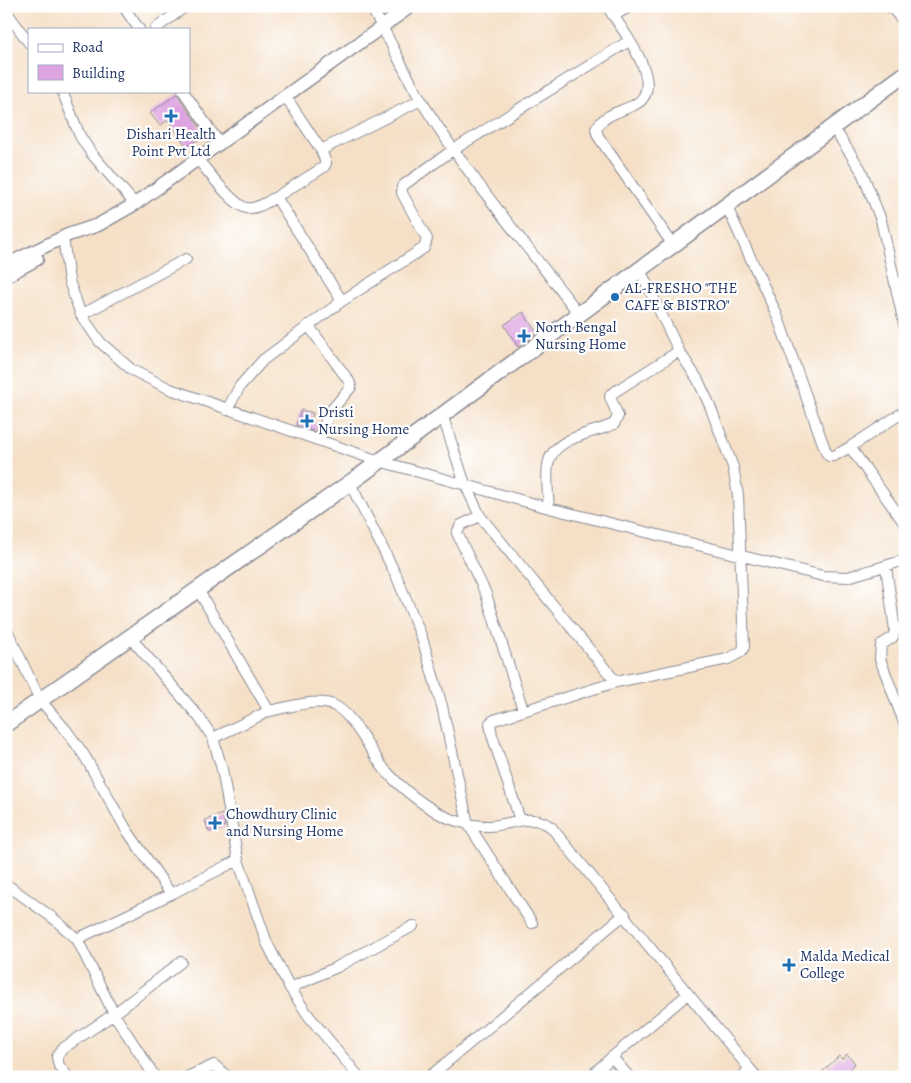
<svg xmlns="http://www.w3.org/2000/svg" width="911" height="1083" font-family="Alegreya,serif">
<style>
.building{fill:#dea4e2}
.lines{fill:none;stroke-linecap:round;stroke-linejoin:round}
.minor-casing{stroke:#888892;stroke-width:12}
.tertiary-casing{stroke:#888892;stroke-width:15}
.primary-casing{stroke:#888892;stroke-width:18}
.minor{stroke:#fff;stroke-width:10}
.tertiary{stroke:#fff;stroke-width:12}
.primary{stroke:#fff;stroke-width:15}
.poi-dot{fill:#1f6fb2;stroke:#fff;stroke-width:2}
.labels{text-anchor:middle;stroke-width:4.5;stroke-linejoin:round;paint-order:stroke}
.poi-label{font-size:15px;fill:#1b2f5e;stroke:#fff;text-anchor:start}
</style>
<rect width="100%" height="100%" fill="#fff"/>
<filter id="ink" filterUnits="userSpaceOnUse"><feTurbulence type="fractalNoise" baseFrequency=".02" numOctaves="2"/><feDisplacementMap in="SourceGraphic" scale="10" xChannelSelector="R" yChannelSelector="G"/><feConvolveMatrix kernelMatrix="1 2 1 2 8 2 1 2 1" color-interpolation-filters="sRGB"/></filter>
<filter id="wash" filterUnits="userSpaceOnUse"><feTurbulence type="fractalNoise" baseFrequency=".0096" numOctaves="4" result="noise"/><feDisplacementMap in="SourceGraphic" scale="20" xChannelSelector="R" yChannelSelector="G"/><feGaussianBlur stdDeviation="1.12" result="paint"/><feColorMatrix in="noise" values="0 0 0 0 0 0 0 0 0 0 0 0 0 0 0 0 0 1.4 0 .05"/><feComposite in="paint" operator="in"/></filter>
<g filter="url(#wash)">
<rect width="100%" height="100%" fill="#f5e0c7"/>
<g id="blocks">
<path class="building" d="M177 94 205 135 187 147 168 120 160 126 150 113Z
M523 312 537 333 518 347 504 325Z
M301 410 313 413 311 423 317 425 315 432 296 425Z
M223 814 225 826 209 832 205 820Z
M847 1054 855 1063 844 1077H817L839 1056 842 1059Z"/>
</g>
</g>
<g filter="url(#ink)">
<use href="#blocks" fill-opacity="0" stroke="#888892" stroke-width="1"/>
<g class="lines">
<g class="minor-casing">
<path id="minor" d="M123 6 139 29
M370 6C391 39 405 76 427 110 472 181 528 247 579 314
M607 6C620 27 670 88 634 105 620 112 604 114 596 129L598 136 673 245
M890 6 905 23
M6 11 29 43
M613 16 631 6
M155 29 186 6
M62 91 80 136 91 153 135 204
M183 91 220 144
M833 127 861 170 881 220 905 328
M321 150 421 100
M198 160C208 171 232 204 246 208 256 210 267 202 276 197L342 301
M276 197 324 167 326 163 321 150 286 97
M726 205 777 315 826 452 829 456H834L850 447
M64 244 69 281 81 315 100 342 132 370 170 389 379 461 549 508 823 576 848 577 905 560
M640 270 679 351
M81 315 186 259
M308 325 349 381 351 387 329 413 319 440
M227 410 240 386 263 360 342 301 424 248 427 239 402 193V187L405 184 453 150 629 41
M905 411 850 447 905 524
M442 414 465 484 480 516 616 682
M350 483 396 575 422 638 442 706 468 824 532 923
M480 516 461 525 457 533 486 594 523 710
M886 567 895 630 893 637 881 645 880 659 905 725
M197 588 269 711C287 708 314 698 333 705 353 713 371 753 385 770 401 788 417 801 438 813 452 821 472 826 489 826 511 825 531 812 551 827L749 1068
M6 628 40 700 66 730 84 755 126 829 171 894 77 939
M130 637 199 717 213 738 222 769 238 860 267 943 290 988 308 1015 359 1077
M213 738 269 711
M520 820 492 735 490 723 494 720 616 682 728 659 741 652 744 647 738 495 733 467 710 406 698 380 679 351 611 394 610 397 618 416 614 424C593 434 552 437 548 465 546 479 548 494 549 508
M6 884 53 918 77 939 114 1014 155 1077
M171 894 238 860
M290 988 337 967 413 926
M612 1057 688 994
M68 1077 59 1066 57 1057 62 1049 114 1014 181 962
M187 1077 214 1065 228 1077
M429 1077 625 914
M590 1077 612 1057 629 1077
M743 1077 749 1068 757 1077"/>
</g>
<g class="tertiary-casing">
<path id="tertiary" d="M6 265 68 235 98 225 135 204 411 6
M6 276 37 259"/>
</g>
<g class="primary-casing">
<path id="primary" d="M6 724 361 475 905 74"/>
</g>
<use href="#minor" class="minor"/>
<use href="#tertiary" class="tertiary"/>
<use href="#primary" class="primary"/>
</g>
</g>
<g class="poi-dot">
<path d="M168.5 108.5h5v5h5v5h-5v5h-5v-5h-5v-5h5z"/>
<circle cx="615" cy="297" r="5"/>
<path d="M521.5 328.5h5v5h5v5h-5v5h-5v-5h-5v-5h5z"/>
<path d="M304.5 413.5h5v5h5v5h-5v5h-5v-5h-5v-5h5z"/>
<path d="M212.5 815.5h5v5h5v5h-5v5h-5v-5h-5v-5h5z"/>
<path d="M786.5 957.5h5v5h5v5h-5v5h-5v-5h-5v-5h5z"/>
</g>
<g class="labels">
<g class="poi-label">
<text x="171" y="139" text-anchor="middle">Dishari Health<tspan x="171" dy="17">Point Pvt Ltd</tspan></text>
<text x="625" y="293">AL-FRESHO "THE<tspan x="625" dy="17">CAFE &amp; BISTRO"</tspan></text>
<text x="535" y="332">North Bengal<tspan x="535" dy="17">Nursing Home</tspan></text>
<text x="318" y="417">Dristi<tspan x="318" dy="17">Nursing Home</tspan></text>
<text x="226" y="819">Chowdhury Clinic<tspan x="226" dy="17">and Nursing Home</tspan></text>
<text x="800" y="961">Malda Medical<tspan x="800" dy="17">College</tspan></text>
</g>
</g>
<rect width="911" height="1083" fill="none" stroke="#fff" stroke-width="25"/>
<rect x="28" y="28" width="162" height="65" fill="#ffffff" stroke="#a4acbf"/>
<rect x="38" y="44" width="25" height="8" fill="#ffffff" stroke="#a4acbf"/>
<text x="72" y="52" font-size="15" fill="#1b2f5e">Road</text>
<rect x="38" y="65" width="25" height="15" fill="#dea4e2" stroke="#a4acbf"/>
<text x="72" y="78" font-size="15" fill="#1b2f5e">Building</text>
</svg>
